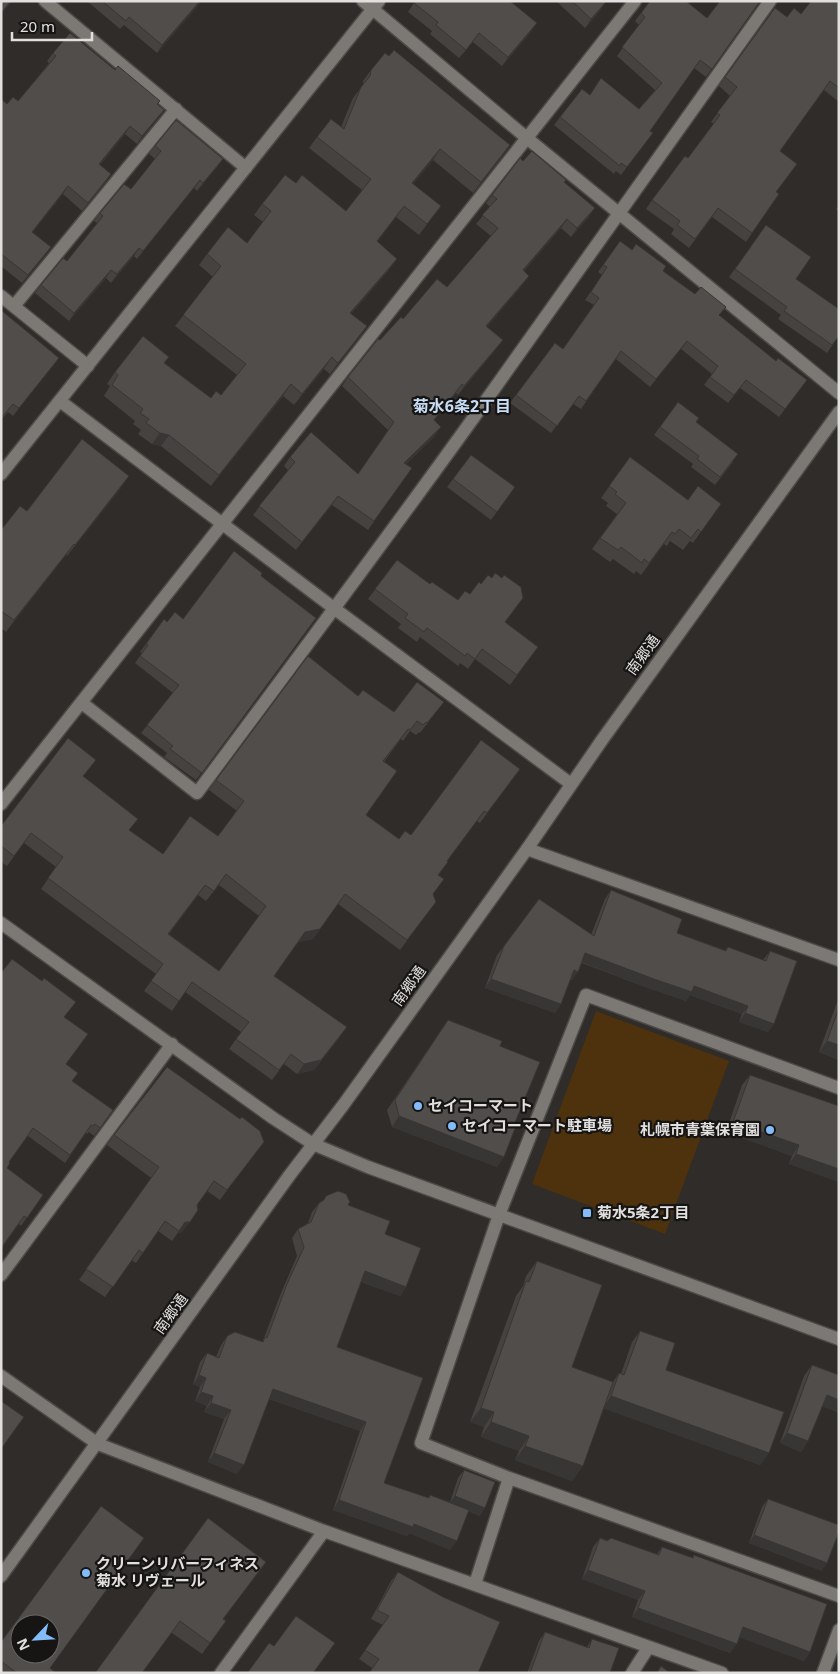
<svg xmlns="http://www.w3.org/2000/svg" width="840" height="1674" font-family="'Noto Sans','Noto Sans JP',sans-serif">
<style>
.green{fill:#4d320d}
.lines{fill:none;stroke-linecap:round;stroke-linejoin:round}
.street-casing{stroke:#4c4a47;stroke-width:15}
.secondary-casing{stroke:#4c4a47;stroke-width:15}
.street{stroke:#7c7975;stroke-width:12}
.secondary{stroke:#7c7975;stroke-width:12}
.wall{fill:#454240;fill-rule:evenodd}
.shaded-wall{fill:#383634}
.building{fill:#504d4a;stroke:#383634;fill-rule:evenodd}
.poi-dot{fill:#83bcfb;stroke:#161513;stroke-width:2}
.labels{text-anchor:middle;stroke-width:4.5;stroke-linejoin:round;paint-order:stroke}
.street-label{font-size:15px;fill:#e1e0de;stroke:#161513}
.poi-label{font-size:15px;font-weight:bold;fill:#e1e0de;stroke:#161513;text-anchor:start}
.neighbourhood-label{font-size:16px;font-weight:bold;fill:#c8ddf5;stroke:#161513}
</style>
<rect width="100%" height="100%" fill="#2f2c29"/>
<path class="green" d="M596 1011 729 1061 665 1234 532 1184Z"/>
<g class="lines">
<g class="street-casing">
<path id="street" d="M45 1 246 168
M363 1 528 139 839 393
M1 296 88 366
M14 306 176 109
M60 401 335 609 571 784
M1 474 379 1
M82 703 197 793C291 667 385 541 477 413 575 276 672 138 770 1
M1 804 635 1
M527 849 839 960
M839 1088 586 995 499 1215 421 1443 509 1478 839 1596
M1 1275 172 1044
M1 1376 98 1444 324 1531 722 1673
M475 1584 509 1478
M221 1673 324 1531
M632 1673 648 1648
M823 1673 839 1630"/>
</g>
<g class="secondary-casing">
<path id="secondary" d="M1 923 273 1118 313 1144 368 1167 839 1339
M1 1576 289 1176 344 1104 527 849 602 740 839 412"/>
</g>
<use href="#street" class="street"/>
<use href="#secondary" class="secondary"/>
</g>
<path class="wall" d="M87 1H202L157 53 124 25 120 29Z
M415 1 531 32 502 66 473 42 459 58 430 34 432 31 408 12Z
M556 1H605L600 11 585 28Z
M760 1 706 77 694 68 650 131 653 133 621 175 616 171 614 174 554 125 560 117 590 95 639 109 655 90 617 56 639 25 635 21 641 13 707 18Z
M839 1V102L824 90 780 151 777 192 779 194 746 242 712 217 689 248 671 234 674 229 646 209 652 200 688 158 714 124 711 122 730 96 719 86 775 8 787 17 801 14Z
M53 53 157 105 164 110 137 144 125 134 100 165 106 182 82 211 63 194 32 233 45 255 22 283 1 266V99L7 104 18 101 49 63 47 61Z
M371 70 502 157 473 193 433 160 413 184 441 206 419 235 396 217 378 241 389 270 351 314 367 326 330 374 324 369 294 405 283 396 211 486 161 446 152 444 138 434 141 430 133 424 135 421 104 396 110 386 107 384 115 372 165 363 211 398 221 395 237 375 175 326 213 277 199 265 207 254 247 243 263 222 254 215 262 204 296 183 346 211 362 190 309 148 317 137 341 127 353 98 363 85V81Z
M155 146 223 159 217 167 197 191 194 188 137 259 134 256 111 283 106 278 69 321 35 293 41 285 67 261 97 223 94 221 100 213 131 189 155 159 149 154Z
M523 161 564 182 589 217 571 237 561 228 524 271 529 276 523 284 487 327 497 348 458 395 456 393 434 420 435 436 406 464 412 468 368 530 332 505 296 550 253 515 288 470 284 466 290 457 358 474 388 430 342 386 348 377 380 340 403 319 447 287 491 236 476 224 490 207 486 203 492 195Z
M839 205V211L836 209Z
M766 225 796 279 839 336 827 353 778 319 781 315 729 277Z
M620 241 663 271 720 316 801 388 779 417 740 388 728 403 704 385 712 374 681 349 650 387 616 359 581 409 573 404 551 433 510 403 555 343 563 349 594 305 585 300 602 275 598 272Z
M1 310 53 366 13 416 8 412 1 420Z
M678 402 733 462 715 485 691 467 693 464 654 435Z
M471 455 515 487 491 520 447 487Z
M630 457 688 500 721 504 693 543 690 541 683 550 670 541 667 546 664 544 641 575 636 571 634 574 613 559 610 562 592 549 617 514 606 506 608 503 601 498Z
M121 488 67 556 66 555 6 632 1 628V530L27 511Z
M397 560 430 584 458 600 505 622 538 647 510 685 475 659 468 669 460 663 458 666 420 637 417 642 398 628 401 624 368 599Z
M261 576 316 618 196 780 164 757 167 753 141 733 173 693 135 663 142 653 140 652 164 619 167 622 183 619Z
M358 696 394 712 444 702 420 733 419 732 416 735 410 731 403 741 401 739 384 762 366 815 399 839 411 835 520 769 480 823 477 821 447 861 439 875 433 894 436 902 400 950 338 904 313 939 298 942 274 976 340 1037 314 1070 297 1074 284 1064 272 1080 229 1049 241 1032 185 992 172 1011 144 991 156 974 41 889 56 867 24 843 7 866 1 862V826L96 760 83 777 130 831 163 854 218 836 237 811 209 790 216 780ZM219 885 259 916 219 971 169 934 198 895 206 901Z
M611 890 677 933 725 950 728 947 763 960 770 951 774 1024 768 1032 739 1022 742 1014 690 995 686 1001 648 988 582 963 572 980H570L561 1004 555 1013 485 988 497 955 539 899 591 935 605 899Z
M1 973 65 1017 66 1065 72 1081 113 1110 94 1136 89 1132 87 1134 86 1133 65 1163 28 1136 9 1162 7 1168 43 1195 21 1226 19 1224 1 1249Z
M839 997V1060L819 1052Z
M441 1030 500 1046 514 1125 504 1157 497 1167 392 1127 387 1110Z
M750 1075 839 1106V1182L789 1164 792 1156 726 1132 742 1085Z
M114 1135 264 1142 220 1200 207 1191 197 1205 198 1210 182 1232 178 1233 172 1241 158 1231 136 1263 131 1260 105 1297 79 1280 151 1178 107 1145Z
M326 1196 348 1205 385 1234 406 1287 400 1296 361 1282 337 1347 423 1378 384 1483 428 1498 430 1495 450 1502 458 1478 464 1470 480 1516 468 1511 450 1550 409 1533 407 1536 333 1510 360 1431 269 1399 237 1474 208 1462 224 1419 204 1412 207 1406 195 1401 200 1387 193 1384 200 1362 207 1353 216 1357 221 1345 227 1336 262 1342 264 1338 281 1293 297 1256 292 1238 298 1229 308 1223 312 1212 319 1203 323 1201Z
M537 1261 572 1367 613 1382 619 1373 621 1374 632 1342 640 1331 666 1370 769 1453 760 1465 603 1408 583 1466 572 1481 515 1460 519 1451 481 1437 484 1427 470 1422 516 1296 523 1286 526 1276Z
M812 1365 839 1375V1413L822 1406 808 1441 801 1452 780 1443 804 1376Z
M768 1499 822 1571 749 1543 762 1507Z
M600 1538 657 1554 662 1547 692 1558 694 1555 810 1652 804 1661 739 1637 730 1653 632 1617 638 1600 582 1579 593 1547Z
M398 1572 478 1673 372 1668 359 1659 383 1625 371 1619 391 1581Z
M258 1573 223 1619 226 1621 202 1654 172 1633 95 1673Z
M545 1632 587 1647 592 1639 610 1673H527L539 1641Z
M1 1642 50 1668 56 1673H1Z"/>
<path class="shaded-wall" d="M11 1H13L1 14V13Z
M200 1H202L157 53 162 45Z
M606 2 600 11 585 28 591 19Z
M537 23 531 32 502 66 508 57Z
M164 110 158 118 137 144 142 136Z
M130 126 125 134 94 172 99 164Z
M510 145 502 157 473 193 481 182Z
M440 149 433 160 404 195 412 183Z
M223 159 217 167 197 191 203 183Z
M111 174 106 182 82 211 88 203Z
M200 180 194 188 137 259 143 251Z
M68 186 63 194 26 240 32 232Z
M404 206 396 217 369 252 377 241Z
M595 208 589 217 571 237 577 228Z
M567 219 561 228 517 279 523 270Z
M51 247 45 255 22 283 28 275Z
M139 248 134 256 111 283 117 274Z
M397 259 389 270 342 324 350 313Z
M111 270 106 278 69 321 74 313Z
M529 276 523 284 480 335 486 326Z
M367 326 359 338 330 374 338 363Z
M503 340 497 348 458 395 464 386Z
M687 341 681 349 650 387 656 379Z
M332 357 324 369 294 405 302 394Z
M59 358 53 366 13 416 19 408Z
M291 384 283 396 211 486 219 475Z
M441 427 435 436 398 471 404 463Z
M160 433 169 435 161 446 152 444Z
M129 476 121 488 67 556 75 545Z
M338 496 332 505 296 550 302 542Z
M74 544 66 555 6 632 14 620Z
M345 894 313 939 298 942 305 932Z
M585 953 694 986 748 1006 742 1014 690 995 686 1001 648 988 579 961Z
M574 970 578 972 572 980 568 979Z
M491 979 561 1004 555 1013 485 988Z
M745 1013 774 1024 768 1032 739 1022Z
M347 1027 314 1070 297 1074 304 1064Z
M827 1041 839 1045V1060L819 1052Z
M399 1116 504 1157 497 1167 392 1127Z
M733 1122 799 1145 792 1156 726 1132Z
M264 1142 256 1153 220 1200 227 1190Z
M796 1154 839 1169V1182L789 1164Z
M185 1222H190L182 1232 178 1233 172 1241Z
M365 1271 406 1287 400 1296 359 1281Z
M199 1375 206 1378 200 1387 193 1384Z
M273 1389 366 1422 360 1431 267 1398Z
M201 1392 213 1396 207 1406 195 1401Z
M827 1395 839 1400V1413L820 1405Z
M611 1396 769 1453 760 1465 603 1408Z
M211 1403 231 1410 224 1419 204 1412Z
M481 1408 494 1412 484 1427 470 1422Z
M491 1422 529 1436 519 1451 481 1437Z
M787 1433 808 1441 801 1452 780 1443Z
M525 1446 583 1466 572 1481 515 1460Z
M214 1453 244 1465 237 1474 208 1462Z
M455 1496 485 1508 480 1516 449 1504Z
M339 1500 414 1524 457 1541 450 1550 409 1533 407 1536 333 1510Z
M754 1535 827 1563 822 1571 749 1543Z
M588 1570 645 1591 638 1600 582 1579Z
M638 1608 737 1644 730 1653 632 1617Z
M743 1627 810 1652 804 1661 736 1636Z"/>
<path class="building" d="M1 1H11L1 13Z
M102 1H200L162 45 129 17 126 21Z
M415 1H510L537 23 508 57 479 33 466 50 436 25 438 22 414 3Z
M572 1H605L606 2 591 19Z
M650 1H686L707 18 720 1H760L712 69 700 60 650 131 653 133 627 167 621 163 620 166 560 117 582 89 590 95 601 78 639 109 662 83 622 47 645 17 641 13Z
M811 1H839V88L830 81 780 151 797 164 776 192 779 194 752 233 718 208 695 239 677 225 680 221 652 200 685 156 688 158 720 115 717 113 737 87 725 77 775 8 787 17 794 8 801 14Z
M70 33 115 70 118 66 160 101 157 104 164 110 142 136 130 126 99 164 111 174 88 203 68 186 32 232 51 247 28 275 1 254V99L7 104 13 97 18 101 56 56 53 53Z
M394 50 510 145 481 182 440 149 412 183 441 206 427 224 404 206 377 241 397 259 350 313 367 326 338 363 332 357 302 394 291 384 219 475 169 435 160 433 146 423 149 419 140 413 143 409 112 385 118 375 115 372 143 336 169 357 164 363 211 398 216 391 221 395 246 364 183 315 221 266 207 254 228 227 247 243 271 211 262 204 285 175 296 183 302 175 346 211 371 179 317 137 331 119 344 129 361 87 370 76 371 70 385 53 389 56Z
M176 120 223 159 203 183 200 180 143 251 139 248 117 274 111 270 74 313 41 285 63 258 67 261 103 216 100 213 124 184 131 189 161 151 155 146Z
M532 151 566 180 564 182 595 208 577 228 567 219 523 270 529 276 486 326 503 340 464 386 462 384 434 420 441 427 404 463 412 468 374 521 338 496 302 542 259 506 295 462 290 457 311 432 358 474 394 422 348 377 378 339 380 340 401 317 403 319 437 279 447 287 498 228 482 215 497 199 492 195 520 158 523 161Z
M766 225 811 257 796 279 839 309V336L832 345 784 311 787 307 735 269Z
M620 241 632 250 636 244 666 266 663 271 695 294 701 287 726 307 719 315 776 361 778 358 807 380 785 409 746 380 734 395 710 377 718 366 687 341 656 379 621 351 586 401 579 396 557 426 516 395 555 343 563 349 599 298 591 292 607 267 603 265Z
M1 310 59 358 19 408 13 404 1 418Z
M678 402 699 418 696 422 738 454 720 477 697 459 699 456 660 427Z
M82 439 129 476 75 545 74 544 14 620 1 611V530L20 506 27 511Z
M471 455 515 487 497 512 453 479Z
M630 457 688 500 698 486 721 504 701 532 698 529 691 538 679 529 675 534 672 532 649 563 644 559 642 563 621 547 618 550 600 538 626 503 615 494 617 492 609 486Z
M234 551 262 573 261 576 316 618 202 773 170 749 173 746 147 725 179 685 140 656 148 645 146 644 164 619 167 622 175 612 183 619Z
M397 560 430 584 432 582 458 600 465 591 470 594 479 582 481 584 488 575 492 578 495 573 502 578 504 575 521 587 523 598 505 622 538 647 517 675 482 649 475 659 467 653 465 656 427 628 424 632 405 618 408 614 375 589Z
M308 656 358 696 363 690 394 712 417 682 444 702 427 723 426 722 423 725 417 721 410 730 408 729 383 761 397 771 366 815 399 839 405 831 411 835 481 740 520 769 487 813 484 811 447 861 448 862 438 875 444 879 433 894 436 902 407 940 345 894 320 929 305 932 274 976 347 1027 321 1060 304 1064 291 1054 279 1070 236 1039 249 1022 192 982 179 1001 151 981 163 964 48 878 63 857 31 833 14 856 1 846V826L68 738 96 760 83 776 138 819 129 830 163 854 190 816 218 836 244 801 216 780ZM226 874 266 906 219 971 168 934 205 885 214 891Z
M611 890 682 919 677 933 726 951 728 947 766 961 770 951 797 961 774 1024 745 1013 748 1006 694 986 692 992 654 979 585 953 578 972 574 970 561 1004 491 979 504 946 539 899 594 936Z
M12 959 42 981 44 978 76 1002 64 1017 88 1034 66 1064 78 1073 72 1081 113 1110 100 1128 95 1124 93 1126 91 1125 70 1155 33 1128 9 1162 10 1163 7 1168 43 1195 27 1218 24 1216 1 1248V973Z
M839 1008V1045L827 1041Z
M448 1020 502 1041 500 1046 540 1062 514 1125 516 1126 504 1157 399 1116 395 1100Z
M167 1067 240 1119 242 1117 260 1131 264 1142 227 1190 214 1181 197 1205 198 1210 190 1222H185L179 1231 165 1221 143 1253 139 1250 113 1287 86 1269 159 1167 114 1135Z
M750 1075 839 1106V1169L796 1154 799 1145 733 1122Z
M338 1191 346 1194 350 1202 348 1205 390 1221 385 1234 421 1248 406 1287 365 1271 337 1347 423 1378 384 1483 429 1498 430 1495 469 1510 457 1541 414 1524 413 1527 339 1500 366 1422 273 1389 244 1465 214 1453 231 1410 211 1403 213 1396 201 1392 206 1378 199 1375 207 1353 219 1358 227 1336 235 1332 263 1342 265 1337 267 1338 287 1284 304 1247 298 1229 311 1222 319 1203 324 1200 326 1196Z
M537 1261 602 1285 572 1367 613 1382 583 1466 525 1446 529 1436 491 1422 494 1412 481 1408 526 1281 529 1282Z
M640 1331 675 1343 666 1370 784 1412 769 1453 611 1396 619 1373 624 1375Z
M812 1365 839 1375V1400L827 1395 808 1441 787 1433Z
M1 1401 24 1417 1 1449Z
M464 1470 495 1482 485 1508 455 1496Z
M768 1499 839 1525V1532L827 1563 754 1535Z
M101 1506 144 1538 50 1668 56 1673H17L1 1661V1642ZM20 1624H50V1654H20Z
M208 1518 266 1562 223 1619 226 1621 210 1643 180 1621 142 1673H95Z
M600 1538 607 1541 611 1538 659 1555 662 1547 693 1558 694 1555 827 1604 810 1652 743 1627 737 1644 638 1608 645 1591 588 1570Z
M398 1572 443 1597 500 1622 478 1673H369L379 1659 365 1650 389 1616 377 1610Z
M296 1616 335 1643 313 1673H249L248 1672 269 1643 274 1646Z
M545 1632 589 1648 592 1639 619 1648 610 1673H530Z
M661 1666 670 1673H657Z"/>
<g class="poi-dot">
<circle cx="418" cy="1106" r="5"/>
<circle cx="452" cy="1126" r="5"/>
<circle cx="770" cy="1130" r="5"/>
<rect x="582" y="1208" width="10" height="10" rx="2.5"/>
<circle cx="86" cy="1573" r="5"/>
</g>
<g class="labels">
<g class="street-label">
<text transform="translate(643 655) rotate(-54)" y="5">南郷通</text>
<text transform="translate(409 986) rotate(-54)" y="5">南郷通</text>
<text transform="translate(171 1314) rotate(-54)" y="5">南郷通</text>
</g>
<g class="poi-label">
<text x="428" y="1111">セイコーマート</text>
<text x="462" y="1131">セイコーマート駐車場</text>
<text x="760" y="1135" text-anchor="end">札幌市青葉保育園</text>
<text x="597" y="1218">菊水5条2丁目</text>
<text x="96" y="1569">クリーンリバーフィネス<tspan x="96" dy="17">菊水 リヴェール</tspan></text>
</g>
<g class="neighbourhood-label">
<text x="462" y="412">菊水6条2丁目</text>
</g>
</g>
<rect width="840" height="1674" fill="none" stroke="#e1e0de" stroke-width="5"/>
<g transform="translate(35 1639) rotate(245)"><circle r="24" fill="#161513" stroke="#676664"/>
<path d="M0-4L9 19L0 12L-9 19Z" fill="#83bcfb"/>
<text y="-8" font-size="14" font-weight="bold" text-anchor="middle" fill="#e1e0de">N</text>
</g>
<path d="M12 32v8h80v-8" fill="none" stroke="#e1e0de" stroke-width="2.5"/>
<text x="20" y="32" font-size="15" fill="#e1e0de" stroke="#161513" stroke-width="4" paint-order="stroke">20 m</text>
</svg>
